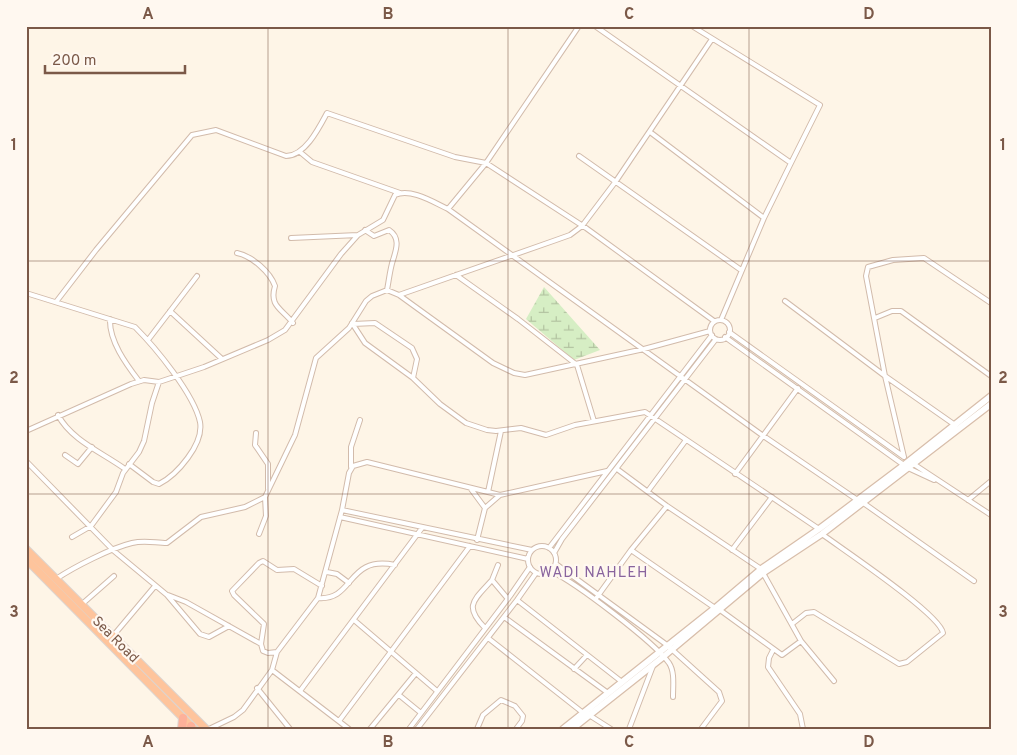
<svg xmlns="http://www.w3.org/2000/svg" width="1017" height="755" font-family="Overpass,sans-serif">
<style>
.wetland{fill:url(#wetland-marsh)}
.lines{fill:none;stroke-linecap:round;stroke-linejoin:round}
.minor-casing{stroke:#d2bbab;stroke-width:6}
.secondary-casing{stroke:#d8beab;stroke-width:8}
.trunk-casing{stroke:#ddd4cf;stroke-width:9}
.motorway-casing{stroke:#ddd4cf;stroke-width:10}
.minor{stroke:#fff;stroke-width:4}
.secondary{stroke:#fff;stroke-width:5.5}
.trunk{stroke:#fec49c;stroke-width:7}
.motorway{stroke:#fdb19a;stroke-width:8}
.grid{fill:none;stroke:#7b5948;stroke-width:1;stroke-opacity:0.55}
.labels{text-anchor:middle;stroke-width:4.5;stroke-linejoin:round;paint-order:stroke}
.street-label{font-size:14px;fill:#7b5948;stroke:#fff8f0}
.neighbourhood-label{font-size:15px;letter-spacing:1px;fill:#89649e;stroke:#fff8f0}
.neatline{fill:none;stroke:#7b5948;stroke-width:2}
.grid-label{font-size:16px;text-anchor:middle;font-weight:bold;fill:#7b5948}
</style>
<defs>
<pattern id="wetland-marsh" width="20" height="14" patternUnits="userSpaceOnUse" patternTransform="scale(1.25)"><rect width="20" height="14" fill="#d6eec4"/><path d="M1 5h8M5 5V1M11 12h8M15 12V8" fill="none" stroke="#b3c4a1"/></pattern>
</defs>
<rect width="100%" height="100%" fill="#fef5e7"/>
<path class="wetland" d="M544 287 600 350 574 360 526 319Z"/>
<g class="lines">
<g class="minor-casing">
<path id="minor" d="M595 26 791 163 764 218 721 320
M692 26 820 105 791 163
M650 132 764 218
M300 152 312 162 400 193
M579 156 741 270
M448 209 486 163 579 26
M365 230 374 236 389 230C401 238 396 250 393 260 390 269 389 280 387 290
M291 238 358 235
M237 253C252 256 270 272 275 286 269 306 281 308 293 323
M456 275 518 319 577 365 594 421
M26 293 135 327C155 347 194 394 200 422 204 444 177 475 159 484L153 482 129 464
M399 295 556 240 570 235 582 226 616 181 712 39
M785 301 885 376 955 425
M56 302 96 250 192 135 216 130 286 156C305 156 319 128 327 113L455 157 486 163 586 228 714 321
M170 311 222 359
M875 318 892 311H901L991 376
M110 319C109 341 126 364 139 381
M710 330a10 10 0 1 1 20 0a10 10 0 1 1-20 0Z
M352 323 365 343 413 378 440 404 466 423 487 430 496 431 521 428 546 435 575 425 645 412 819 529
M353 324 375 323 412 348 417 359 413 378
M729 332 904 457
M725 337 908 468 934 480
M148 340 197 276
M58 415C71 440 103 453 125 469
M26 431 131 384 144 380 159 382 204 367 268 340 285 330 341 254 358 235 383 220 395 195C411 188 433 202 448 209L762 435 856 499
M256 433 255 445 268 464V489
M65 455 78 464 92 447
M904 457 885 376 866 276 868 267 893 260 924 258 991 303
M26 461 114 551 167 595 200 634 209 637 229 626
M912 463 991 515
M351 467V447L360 420
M617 469 667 506 761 569
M735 474 798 388
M471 489 485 508 477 540
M648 491 686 440
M488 492 501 431
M968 500 991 481
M862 502 974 581
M485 508 500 495 607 471
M342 510 532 550
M340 517 528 559
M259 534 266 516 265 497
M72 537 91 526 116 492 123 473 139 452 144 441 152 403 159 382
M528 560a14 14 0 1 1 28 0a14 14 0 1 1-28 0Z
M549 548 712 335
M631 550 715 608
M732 550 772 497
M554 553 562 539 716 339
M556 564 667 645 719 692 722 701 701 729
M498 565 492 580 508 599
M551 571C576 583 653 641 669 663 675 672 673 686 673 697
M327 572 337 574 349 583
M763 573 801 641 834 681
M56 579C74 567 111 548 132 543 145 540 155 543 167 543L201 517 245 507 265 497 295 435 316 358 349 328 366 301 372 296 387 290 399 295 493 363 514 373 525 375 644 349 710 331
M168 595 186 602 261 644
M597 597 631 550 667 506
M318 598C355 601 346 555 395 565
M517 600 622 682
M81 605 114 576
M720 610 782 655 801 641
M504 617 608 693
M354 620 437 691
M792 624 806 613 814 612 899 664 907 662 943 633C940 614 842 549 822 534
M485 628C463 606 474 600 492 580
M113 636 155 586
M488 638 582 712
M773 650 769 658 768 667 800 714 803 729
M277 652 268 653 263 651 261 644 264 624 234 595 232 591 259 563 263 561 277 570 294 569 322 586
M574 669 587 655
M272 670 349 729
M257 688 290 729
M300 691 422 528
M399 695 421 713
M589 715 611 729
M339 721 470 546
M209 729 234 717 243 710 272 670 277 652 318 598 342 510 349 473 353 466 367 462 500 495
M370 729 416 673
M409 729 510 596 530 567
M417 729 517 600 536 573
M477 729 483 715 501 700 515 706 523 716 522 721 516 729
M629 729 653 666"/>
</g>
<g class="secondary-casing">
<path id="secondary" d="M563 729 715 608 761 569 819 529 904 465 991 396
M572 729 663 657 763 573 822 534 991 404"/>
</g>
<g class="trunk-casing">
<path id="trunk" d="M26 549 206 729
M26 559 194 729"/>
</g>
<g class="motorway-casing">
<path id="motorway" d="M182 729 183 718
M190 729 191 726"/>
</g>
<use href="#minor" class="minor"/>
<use href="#secondary" class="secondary"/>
<use href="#trunk" class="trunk"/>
<use href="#motorway" class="motorway"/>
</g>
<path class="grid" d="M268 26V729M508 26V729M749 26V729M26 261H991M26 494H991"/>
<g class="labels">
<g class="street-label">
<text transform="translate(116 639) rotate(45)" y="5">Sea Road</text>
</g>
<g class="neighbourhood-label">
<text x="594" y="577">WADI NAHLEH</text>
</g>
</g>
<rect width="1017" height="755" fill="none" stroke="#fff8f0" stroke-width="55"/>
<path d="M45 65v8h140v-8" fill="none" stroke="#7b5948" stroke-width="2.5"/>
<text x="52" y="65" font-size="15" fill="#7b5948" stroke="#fff8f0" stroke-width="4" paint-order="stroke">200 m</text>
<rect x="28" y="28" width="962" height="700" class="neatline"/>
<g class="grid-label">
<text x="148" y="19">A</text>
<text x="388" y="19">B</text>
<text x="629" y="19">C</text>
<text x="869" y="19">D</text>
<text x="14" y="150">1</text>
<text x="1003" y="150">1</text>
<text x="14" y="383">2</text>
<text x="1003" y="383">2</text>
<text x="14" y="617">3</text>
<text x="1003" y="617">3</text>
<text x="148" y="747">A</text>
<text x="388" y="747">B</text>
<text x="629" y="747">C</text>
<text x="869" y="747">D</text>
</g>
</svg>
